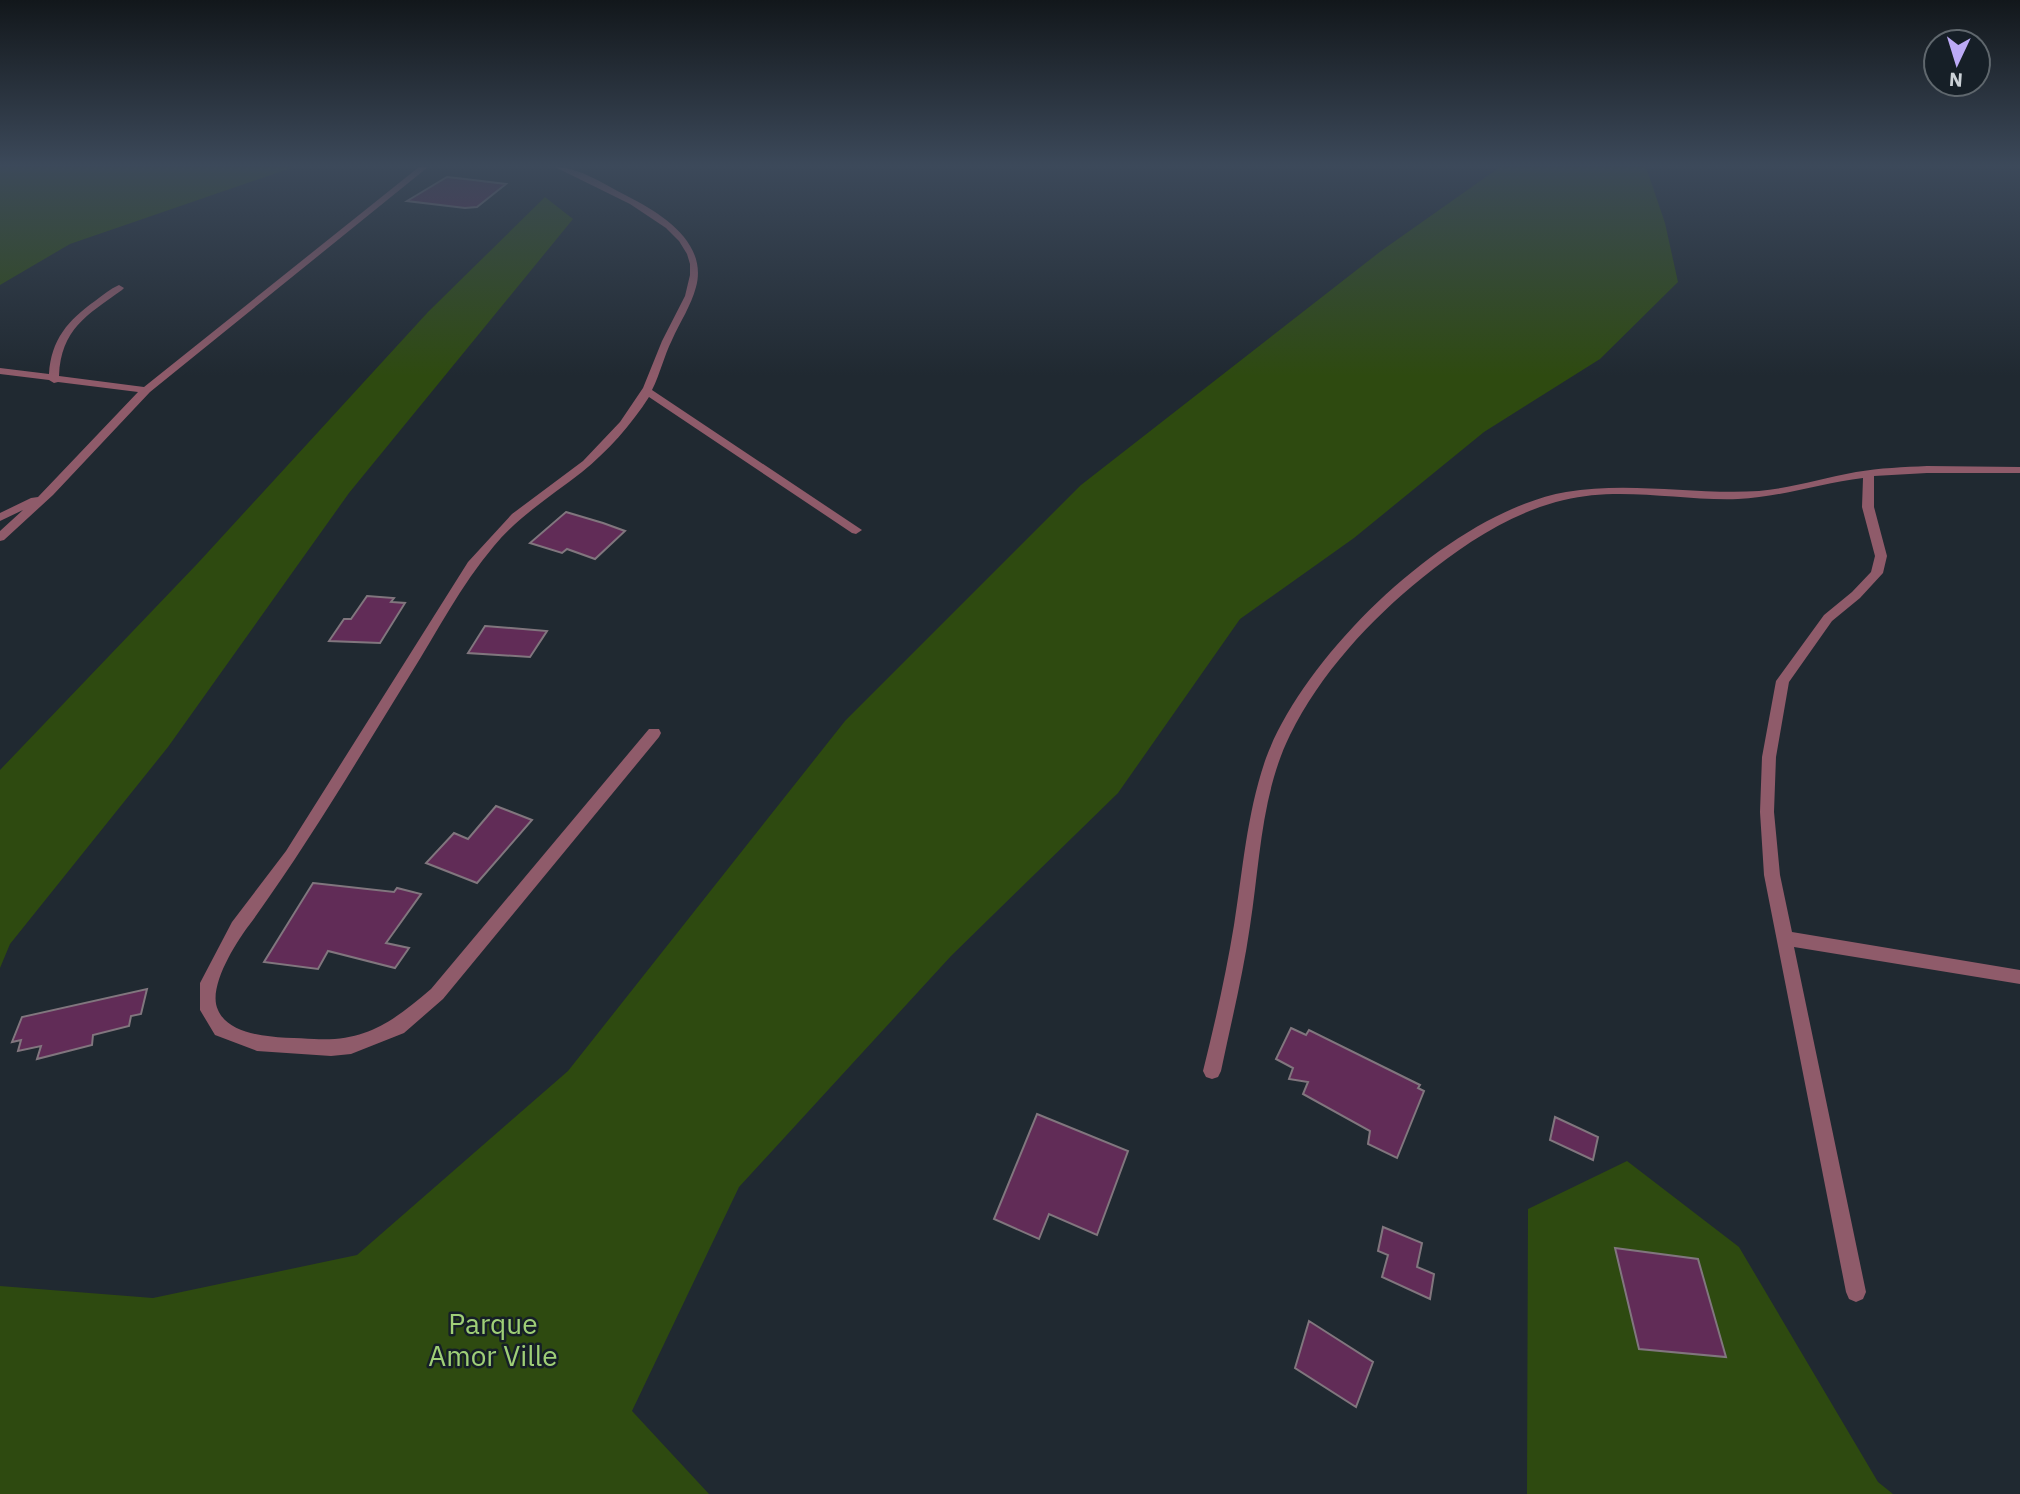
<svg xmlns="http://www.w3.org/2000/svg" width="2020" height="1494" font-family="'IBM Plex Sans',sans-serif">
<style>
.green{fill:#2e4a10}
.building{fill:#612c57;stroke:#81767e;stroke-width:2}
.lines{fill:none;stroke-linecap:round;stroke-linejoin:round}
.street{fill:#8f5b6a;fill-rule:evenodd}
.labels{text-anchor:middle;stroke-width:5;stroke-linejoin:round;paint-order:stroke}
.near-park-label{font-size:28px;fill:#9fcf77;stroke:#161f27}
</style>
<rect width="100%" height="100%" fill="#202931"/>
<path class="green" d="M0 167H294L70 244 0 285Z
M1500 167H1646L1665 223 1678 282 1600 359 1484 432 1354 538 1240 619 1118 793 951 956 739 1187 632 1411 709 1494H0V1286L153 1298 357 1255 568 1071 845 721 1081 485 1381 251Z
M545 197 573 219 349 493 168 747 10 944 0 968V770L198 563 428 312Z
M1627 1161 1739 1247 1878 1482 1893 1494H1527L1528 1209Z"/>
<path class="building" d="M447 177 465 179 506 184 477 207 465 208 407 201Z
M566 512 603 523 625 531 595 559 567 549 562 553 530 543Z
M367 596 394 598 391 602 405 603 380 643 329 641 344 619H351Z
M485 626 547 631 530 657 468 653Z
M496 806 532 820 477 883 426 863 454 833 468 839Z
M313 883 394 892 397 888 421 894 386 943 409 948 395 968 328 951 318 969 264 962Z
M147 989 141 1014 131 1016 129 1026 93 1035 92 1045 37 1059 41 1046 18 1051 21 1040 12 1042 22 1017Z
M1291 1028 1306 1035 1309 1030 1420 1085 1418 1088 1424 1091 1397 1158 1368 1144 1370 1131 1303 1094 1308 1082 1289 1079 1293 1068 1276 1059Z
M1037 1114 1128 1151 1097 1235 1049 1214 1039 1239 994 1219Z
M1555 1117 1598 1137 1593 1160 1550 1140Z
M1383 1227 1422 1243 1417 1267 1434 1274 1430 1299 1382 1277 1388 1255 1378 1251Z
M1615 1248 1698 1259 1726 1357 1639 1349Z
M1309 1321 1373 1362 1356 1407 1295 1368Z"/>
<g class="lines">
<path class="street" d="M419 167H428L150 392 53 495 4 540 0 541V531L23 510 0 521V513L31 498 38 497 138 392 58 382 54 383 49 380 0 374V368L49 374C51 340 68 320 95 301 103 295 110 289 119 285L124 288 122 290C87 315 61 329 59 376L144 387Z
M555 167C580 167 607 186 629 197 662 214 708 243 696 287 691 306 680 322 672 340 664 356 660 374 652 390L862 530 856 534 852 533 649 397C631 425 608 451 582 472 551 496 519 516 494 546 461 585 437 632 410 675 358 759 308 844 250 924 236 942 207 988 218 1010 231 1040 286 1037 314 1039 367 1042 393 1021 431 989L649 729H659L661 733 659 737 443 999 404 1033 351 1054 331 1056 257 1051 215 1035 200 1010V983L232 922 286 851 468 562 512 514 583 461 620 422 643 388 662 341 685 296 690 275V264L687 254 679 241 666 228 630 204Z
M1927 466 2020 467V473H1927L1874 476V507L1887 556 1883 573 1860 598 1832 621 1789 682 1776 757 1774 812 1780 875 1792 932 2020 970V984L1794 947 1866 1292 1863 1299 1856 1302 1849 1299 1846 1292 1764 875 1760 812 1762 757 1776 681 1824 615 1852 592 1871 572 1875 556 1862 507 1863 478C1821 483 1781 497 1738 499 1681 501 1620 486 1564 500 1510 513 1464 544 1422 578 1370 620 1320 674 1290 735 1261 794 1260 862 1250 926 1243 975 1231 1023 1221 1071L1218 1077 1212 1079 1206 1077 1203 1071C1215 1023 1226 974 1234 925 1243 869 1247 812 1266 758 1306 651 1452 512 1566 492 1630 481 1695 495 1759 491 1792 488 1823 478 1856 472 1880 468 1904 467 1927 466Z"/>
</g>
<linearGradient id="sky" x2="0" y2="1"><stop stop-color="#12171b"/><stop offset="0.44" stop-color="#3c495a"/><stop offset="1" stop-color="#3c495a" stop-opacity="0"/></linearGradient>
<rect width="2020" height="376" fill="url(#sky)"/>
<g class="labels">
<g class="near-park-label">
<text x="493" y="1334">Parque<tspan x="493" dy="32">Amor Ville</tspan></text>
</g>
</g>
<g transform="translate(1957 63) rotate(184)"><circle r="33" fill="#161f27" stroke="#5f676d" stroke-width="2"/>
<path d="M0-5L12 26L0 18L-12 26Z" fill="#bcaaf6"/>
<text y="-10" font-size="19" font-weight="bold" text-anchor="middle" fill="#ccd2d7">N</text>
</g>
</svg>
